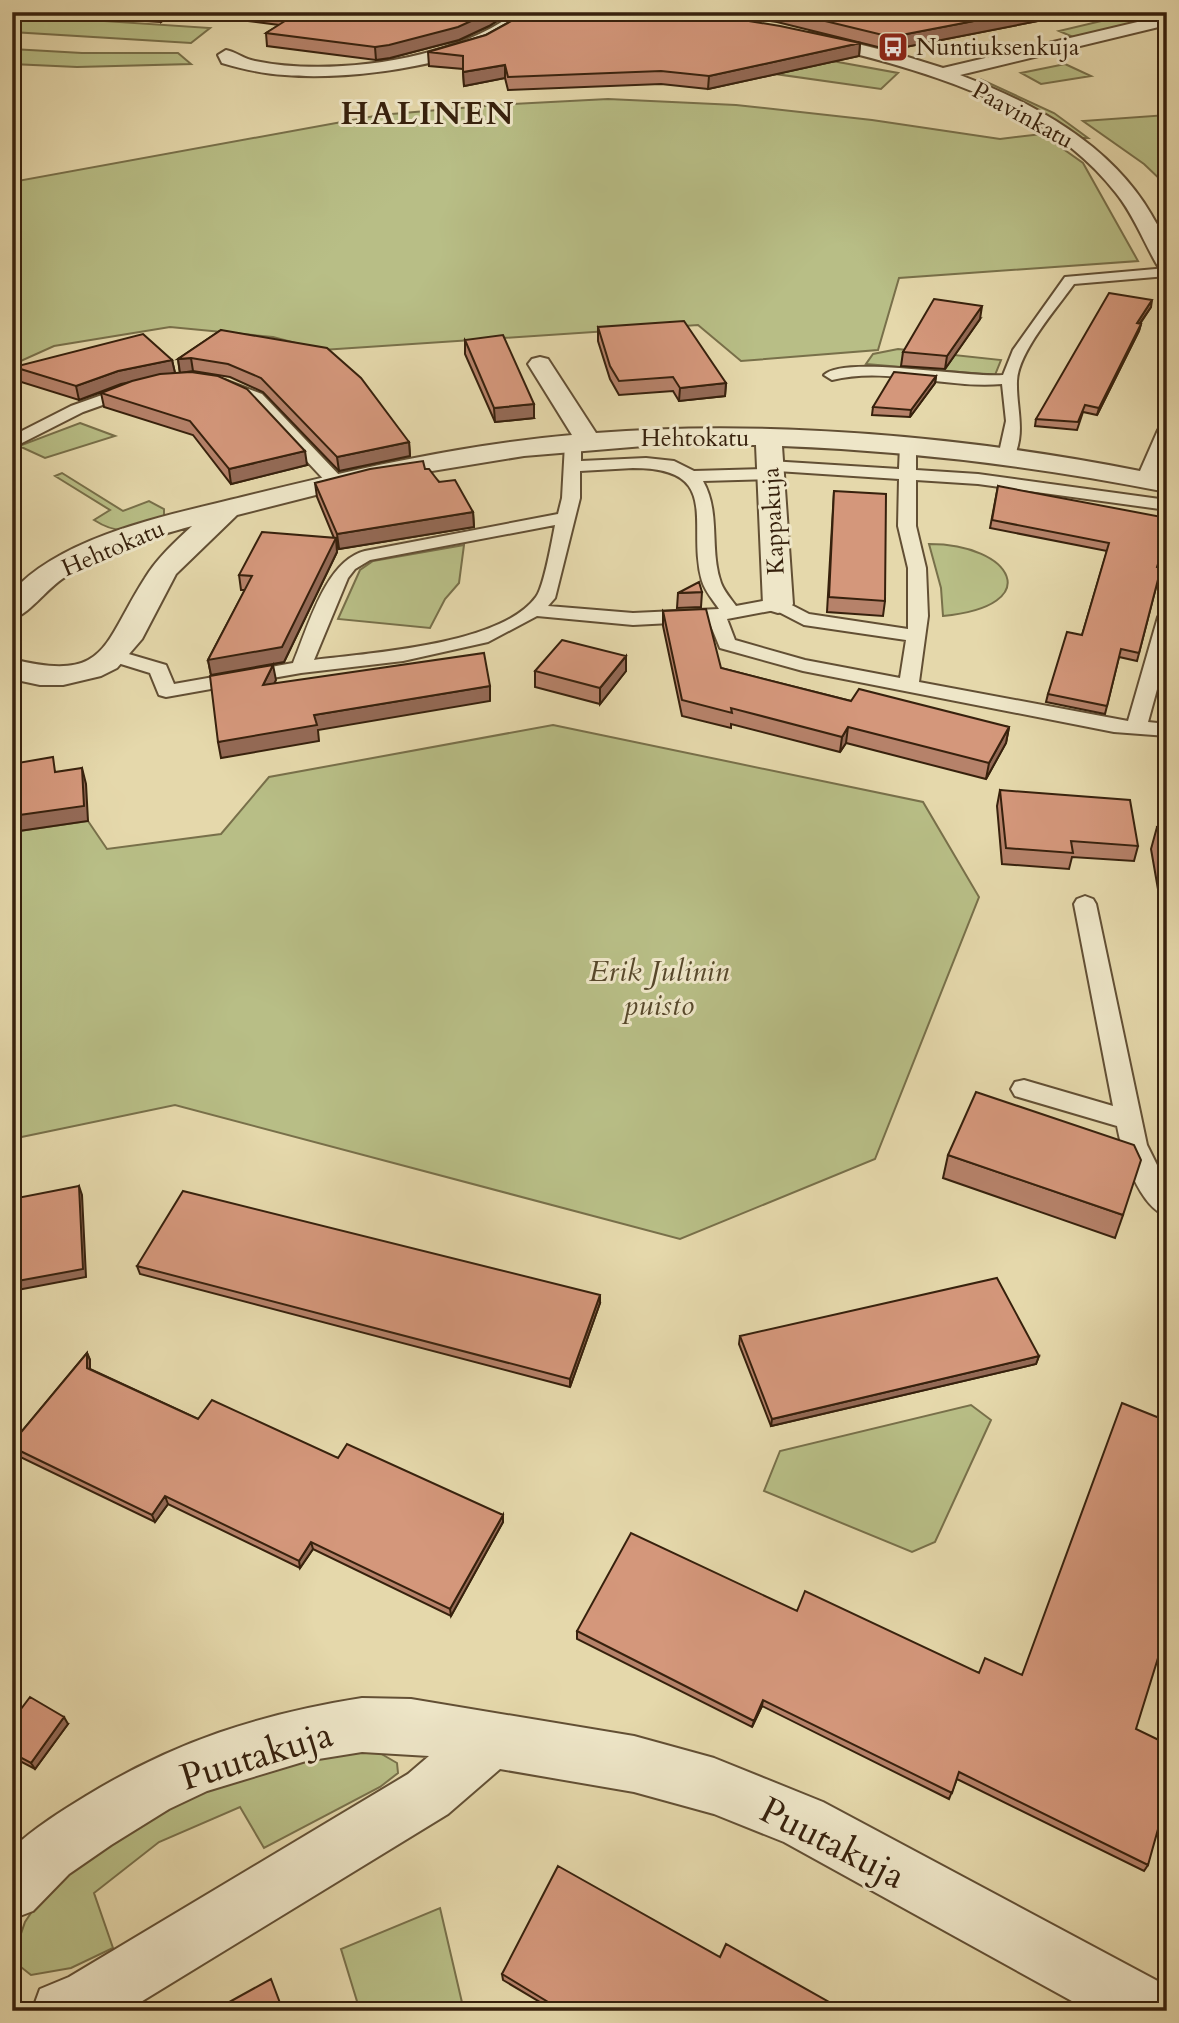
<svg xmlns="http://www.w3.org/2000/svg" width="1179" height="2023" font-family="Cardo,serif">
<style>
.green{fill:#b8be86;stroke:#78704a;stroke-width:2}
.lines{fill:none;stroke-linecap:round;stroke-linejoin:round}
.service-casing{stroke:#624f34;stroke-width:4}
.minor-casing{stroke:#624f34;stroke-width:4}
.service{fill:#eee6c8;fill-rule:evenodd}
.minor{fill:#eee6c8;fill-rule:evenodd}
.wall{fill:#b6826a;stroke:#37210d;stroke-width:2}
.shaded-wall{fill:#946a56;stroke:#37210d;stroke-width:2}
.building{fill:#d4977b;stroke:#37210d;stroke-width:2}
.labels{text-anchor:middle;stroke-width:6;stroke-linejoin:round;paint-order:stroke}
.far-poi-label{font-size:24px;fill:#37210d;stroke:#eee6c8;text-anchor:start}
.far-street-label{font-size:24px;fill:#37210d;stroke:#eee6c8}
.park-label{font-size:30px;font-style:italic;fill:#57482b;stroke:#eee6c8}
.far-district-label{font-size:32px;font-weight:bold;letter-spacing:2px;fill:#37210d;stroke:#eee6c8}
.near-street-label{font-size:37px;fill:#37210d;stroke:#eee6c8}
</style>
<rect width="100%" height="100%" fill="#e5d8ab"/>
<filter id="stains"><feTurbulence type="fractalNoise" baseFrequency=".00286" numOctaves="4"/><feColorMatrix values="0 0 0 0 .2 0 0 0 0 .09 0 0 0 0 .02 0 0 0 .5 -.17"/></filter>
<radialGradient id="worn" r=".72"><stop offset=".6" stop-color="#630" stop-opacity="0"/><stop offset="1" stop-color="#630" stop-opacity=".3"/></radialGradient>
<path class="green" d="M30 12H81L73 19 210 28 191 43 12 32V24Z
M1151 12H1164L1146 20 1073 37 1059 31 1118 17 1129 20 1152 14Z
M12 49 82 53H178L191 64 77 67 12 64Z
M794 54 898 73 881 89 754 71Z
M1065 64 1091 76 1041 84 1021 73Z
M980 79 1054 113 1088 138H1081L1025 104 973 81Z
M608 99 736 105 872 120 1000 139 1042 134 1083 163 1138 261 899 278 878 350 741 361 698 325 322 350 273 337 170 327 54 346 12 365V182L380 115 496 105Z
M1167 115V186L1144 164 1083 121Z
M898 349 1001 360 995 375 866 364 873 354Z
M80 423 115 436 45 458 19 446Z
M62 473 123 511 149 501 164 509V519C135 528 122 538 94 520L110 510 55 476Z
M929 544C1013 544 1047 606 943 616L941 588Z
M464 545 459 583 445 599 430 628 338 619 360 570 373 561Z
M553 725 923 802 979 897 875 1159 680 1239 175 1105 12 1139V832L88 821 107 849 221 834 269 777Z
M971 1405 991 1420 935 1542 912 1552 764 1491 780 1451Z
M378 1752 397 1763 398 1773 380 1787 264 1848 240 1807 159 1842 94 1893 113 1948 71 1968 31 1975 12 1960 25 1922 49 1886 88 1851 200 1788 315 1753Z
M440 1908 464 2011H360L341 1949Z"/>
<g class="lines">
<g class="service-casing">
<path id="service" d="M1167 268V276L1074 284C1057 308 1018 352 1017 381 1016 409 1027 433 1012 461H1000L998 457 1006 421 1002 384C945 389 887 366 832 380L824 375C844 355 966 378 1003 375L1013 350 1065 277Z
M224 380 262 394 341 477 343 481 341 485H329L250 400 219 388 216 385 219 382Z
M133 384 141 389 139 392 83 412 12 448V436L71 406Z
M573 439 581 444V461L646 458 674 461 694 471 764 469 762 466 764 462 770 461 899 469 900 445 908 440 916 445V470L978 474 1167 500V510L978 484 916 480V526L926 568 928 616 919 682 1128 721 1158 617 1167 611V653L1148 722 1167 724V736L1114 732 803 671 720 648 709 621 633 625 537 616 488 642 403 661 301 673 166 697 159 695 150 673 108 660 105 656 115 650 166 665 174 684 293 663C308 628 325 561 365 551L558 514 562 498 565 444ZM633 468C724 468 686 524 702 581 705 591 713 600 719 609L633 613 548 606 555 598 580 498V471ZM777 471 899 479 898 526 908 568V629L809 614 778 598 736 606C731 599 724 591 721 583 709 549 721 513 703 481L770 479 776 478ZM555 525C552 540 544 587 536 597 501 645 370 653 314 660L348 578 355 569 370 560ZM775 610 804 625 906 640 900 678 805 660 735 640 727 619Z
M1085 896 1093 899 1096 904 1147 1145 1167 1185V1216C1139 1207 1122 1153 1117 1126L1015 1096 1011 1089 1015 1082 1024 1080 1113 1106 1074 904 1077 899Z"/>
</g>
<g class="minor-casing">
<path id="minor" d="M516 12H534C490 65 350 81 285 75 263 74 243 69 222 63L218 55 226 50C236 52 244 59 255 61 330 77 455 60 516 12Z
M1167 15V25L960 75C1034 103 1110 144 1151 214 1156 223 1163 233 1166 243 1169 250 1167 261 1167 269L1159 268 1156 263C1143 240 1133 214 1116 193 1043 99 914 68 804 41L802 37 810 32 898 54 943 68Z
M540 357 548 359 596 433C769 419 970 437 1140 471L1158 430 1167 427V492C1040 467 912 451 782 446L793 604 788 610 778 613 768 610 763 604 756 445H656L524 456 371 481 237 515 176 574 142 639 117 668 101 676 63 685H40L12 679V659C108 683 102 645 145 578 157 558 175 542 192 526 148 538 100 553 62 579 46 590 28 615 12 619V592C63 535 170 515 242 497 351 470 459 445 572 435L528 364 532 359Z
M362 1698 411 1699 634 1736 714 1758 823 1802 1167 1986V2011H1090L784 1842 714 1814 634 1792 500 1769 448 1814 126 2011H32L40 1989 69 1977 408 1774 429 1756 362 1752 306 1761 207 1791 169 1809 111 1845 69 1874 33 1911 12 1919V1849C34 1828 60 1812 86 1796 174 1742 260 1714 362 1698Z"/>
</g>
<use href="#service" class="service"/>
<use href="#minor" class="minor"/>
</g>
<path class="wall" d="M79 12H173L161 22 80 17Z
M223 12H511L489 26 459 40 390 58 376 60 267 46 266 33 279 25 224 18Z
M714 12H1084L890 50 777 22Z
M515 19 860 43 859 56 708 89 661 84 508 90 505 78 464 86 463 69 429 66 428 52 486 35Z
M1151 307 1140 324H1141L1139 331 1097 415 1083 412 1077 430 1035 426 1036 419Z
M980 319 945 369 901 366 903 352Z
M598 327 726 383 725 396 679 401 673 391 619 395 610 379 598 341Z
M221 330 409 442 410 456 339 471 263 392 230 377 193 371 184 372 307 465 231 484 193 435 104 407 101 393 125 384 79 400 18 381 14 367 172 360 175 373H180L178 359Z
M465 340 534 418 495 422 465 354Z
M936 376 935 383 910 417 872 415 873 407Z
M425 469 473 512 474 527 339 549 336 543 337 552 284 662 211 675 208 660 245 590H241L239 575 334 538 317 497 315 483Z
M998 486 1157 567 1161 568 1137 661 1119 657 1105 714 1046 702 1048 694 1082 635 1107 551 990 528Z
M834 491 885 601 883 616 827 612Z
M702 592 701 607 677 608 678 593Z
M663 611 721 668 851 701 1009 727 1006 743 986 779 846 743 840 752 731 724V728L682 716 663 626Z
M626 656V671L600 704 535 687V671Z
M1000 790 1138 846 1134 861 1072 857 1069 869 1002 864 997 806Z
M1157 827 1167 828V941L1151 849Z
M948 1155 1123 1215 1115 1238 943 1178Z
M137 1266 600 1303 570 1387 140 1274Z
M740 1336 1039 1356 1036 1364 771 1426 739 1344Z
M87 1353 90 1360V1369L198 1419 338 1458 503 1515V1522L451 1616 313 1549 300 1568 168 1504 155 1522 14 1454 12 1451V1443Z
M797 1611 979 1673 1136 1729 1148 1865 1144 1871 957 1779 949 1799 762 1706 752 1727 577 1639V1631Z
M12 1721 68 1724 35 1769 12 1757Z
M720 1957 845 2011H555L503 1980 502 1974Z"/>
<path class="shaded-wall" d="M160 12H173L161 22Z
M491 12H511L489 26 459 40 390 58 376 60 375 47Z
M1021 12H1084L890 50 891 37Z
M860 43 859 56 708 89 709 76Z
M505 65V78L464 86 463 72Z
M1152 300 1151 307 1135 330 1137 323Z
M982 306 980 319 945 369 947 356Z
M1141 324 1139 331 1097 415 1099 408Z
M191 358 193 371 180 373 178 359Z
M172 360 175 373 121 384 79 400 76 386 118 371Z
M936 376 935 383 910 417 911 410Z
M726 383 725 396 679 401 680 388Z
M534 404V418L495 422 494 408Z
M409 442 410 456 339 471 337 457Z
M305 451 307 465 231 484 229 469Z
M473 512 474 527 339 549 337 534Z
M336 538 337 552 284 662 211 675 208 660Z
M626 656V671L600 704V688Z
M273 665 276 680 266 700 263 685Z
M490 686V701L318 730 319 741 221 758 218 742 314 715Z
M848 727 846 743 840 752 842 737Z
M1009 727 1006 743 986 779 989 763Z
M82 768 86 784 88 821 12 832V816Z
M79 1186 82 1195 86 1277 12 1291V1282Z
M600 1295V1303L570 1387V1379Z
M87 1353 90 1360V1376L87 1368Z
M1039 1356 1036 1364 771 1426 772 1419Z
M165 1496 168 1504 155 1522 152 1515Z
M503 1515V1522L451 1616 450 1609Z
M311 1542 313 1549 300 1568 299 1561Z
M763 1700 762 1706 752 1727 754 1721Z
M64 1717 68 1724 35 1769 31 1763Z"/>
<path class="building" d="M281 12H491L458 27 389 45 375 47 266 33 296 14Z
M523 12H693L780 26 860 43 709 76 661 71 508 77 505 65 463 72V56L428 52 486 35 515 19Z
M788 12H1021L891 37Z
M1109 293 1152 300 1137 323 1141 324 1099 408 1085 405 1078 422 1036 419Z
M934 299 982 306 947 356 903 352Z
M684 321 726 383 680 388 673 377 619 381 610 366 598 327Z
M221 330 327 348 361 378 409 442 337 457 261 378 228 364 191 358 178 359Z
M143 334 172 360 118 371 76 386 14 367Z
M503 335 534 404 494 408 465 340Z
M191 372 218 376 247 389 305 451 229 469 190 421 101 393 132 381 160 374Z
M894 372 936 376 911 410 873 407Z
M423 461 425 469H429L439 482 455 480 473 512 337 534 315 483 370 469Z
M998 486 1167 518V537L1157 567 1161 568 1139 653 1121 649 1107 706 1048 694 1067 632 1082 635 1109 543 992 520Z
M834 491 886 494 885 601 829 597Z
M262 532 336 538 282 647 208 660 252 576 239 575Z
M699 582 702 592 678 593Z
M706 609 721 668 851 701 859 689 1009 727 989 763 848 727 842 737 731 708 732 713 682 700 663 611Z
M562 640 626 656 600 688 535 671Z
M484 653 490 686 314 715 317 725 218 742 210 676 273 665 263 685Z
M53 757 55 772 82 768 84 806 12 816V764Z
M1000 790 1130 800 1138 846 1071 841 1073 853 1006 848Z
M1157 827 1167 828V880Z
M976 1092 1134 1145 1141 1160 1123 1215 948 1155Z
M79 1186 83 1269 12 1282V1199Z
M183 1191 600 1295 570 1379 137 1266Z
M997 1278 1039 1356 772 1419 740 1336Z
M87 1353V1368L198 1419 212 1400 338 1458 347 1444 503 1515 450 1609 311 1542 299 1561 165 1496 152 1515 12 1447V1443Z
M1122 1403 1167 1421V1629L1136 1729 1167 1744V1797L1148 1865 959 1772 952 1793 763 1700 754 1721 577 1631 631 1533 797 1611 805 1591 979 1673 985 1658 1022 1675Z
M30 1697 64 1717 31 1763 12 1753V1721Z
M558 1866 720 1957 726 1944 845 2011H563L502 1974Z
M271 1979 283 2011H224L222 2006Z"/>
<defs>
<g id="bus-square" transform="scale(1.575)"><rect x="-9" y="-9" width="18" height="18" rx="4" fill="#8f2418" stroke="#eee6c8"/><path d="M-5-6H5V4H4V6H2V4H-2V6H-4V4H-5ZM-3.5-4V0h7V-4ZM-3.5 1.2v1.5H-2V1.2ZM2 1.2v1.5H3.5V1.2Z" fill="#fff"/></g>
</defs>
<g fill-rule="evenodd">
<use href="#bus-square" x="893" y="47"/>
</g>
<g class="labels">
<g class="far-poi-label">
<text x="916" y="55">Nuntiuksenkuja</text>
</g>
<g class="far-street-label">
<text transform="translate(1023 115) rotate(29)" y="8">Paavinkatu</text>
<text x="695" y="446">Hehtokatu</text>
<text transform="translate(773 521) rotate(-93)" y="8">Kappakuja</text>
<text transform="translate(113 548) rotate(-23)" y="8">Hehtokatu</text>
</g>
<g class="park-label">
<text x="659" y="981">Erik Julinin<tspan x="659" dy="34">puisto</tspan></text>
</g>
<g class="far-district-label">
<text x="428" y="124">HALINEN</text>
</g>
<g class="near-street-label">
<text transform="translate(256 1755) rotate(-17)" y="13">Puutakuja</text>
<text transform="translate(833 1842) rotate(27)" y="13">Puutakuja</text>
</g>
</g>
<rect width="1179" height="2023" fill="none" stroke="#e5d8ab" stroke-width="42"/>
<rect x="14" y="14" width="1151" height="1995" fill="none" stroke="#37210d" stroke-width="3.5"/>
<rect x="21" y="21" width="1137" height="1981" fill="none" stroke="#37210d" stroke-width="2"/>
<rect width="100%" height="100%" filter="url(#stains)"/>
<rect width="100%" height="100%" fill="url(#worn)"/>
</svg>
